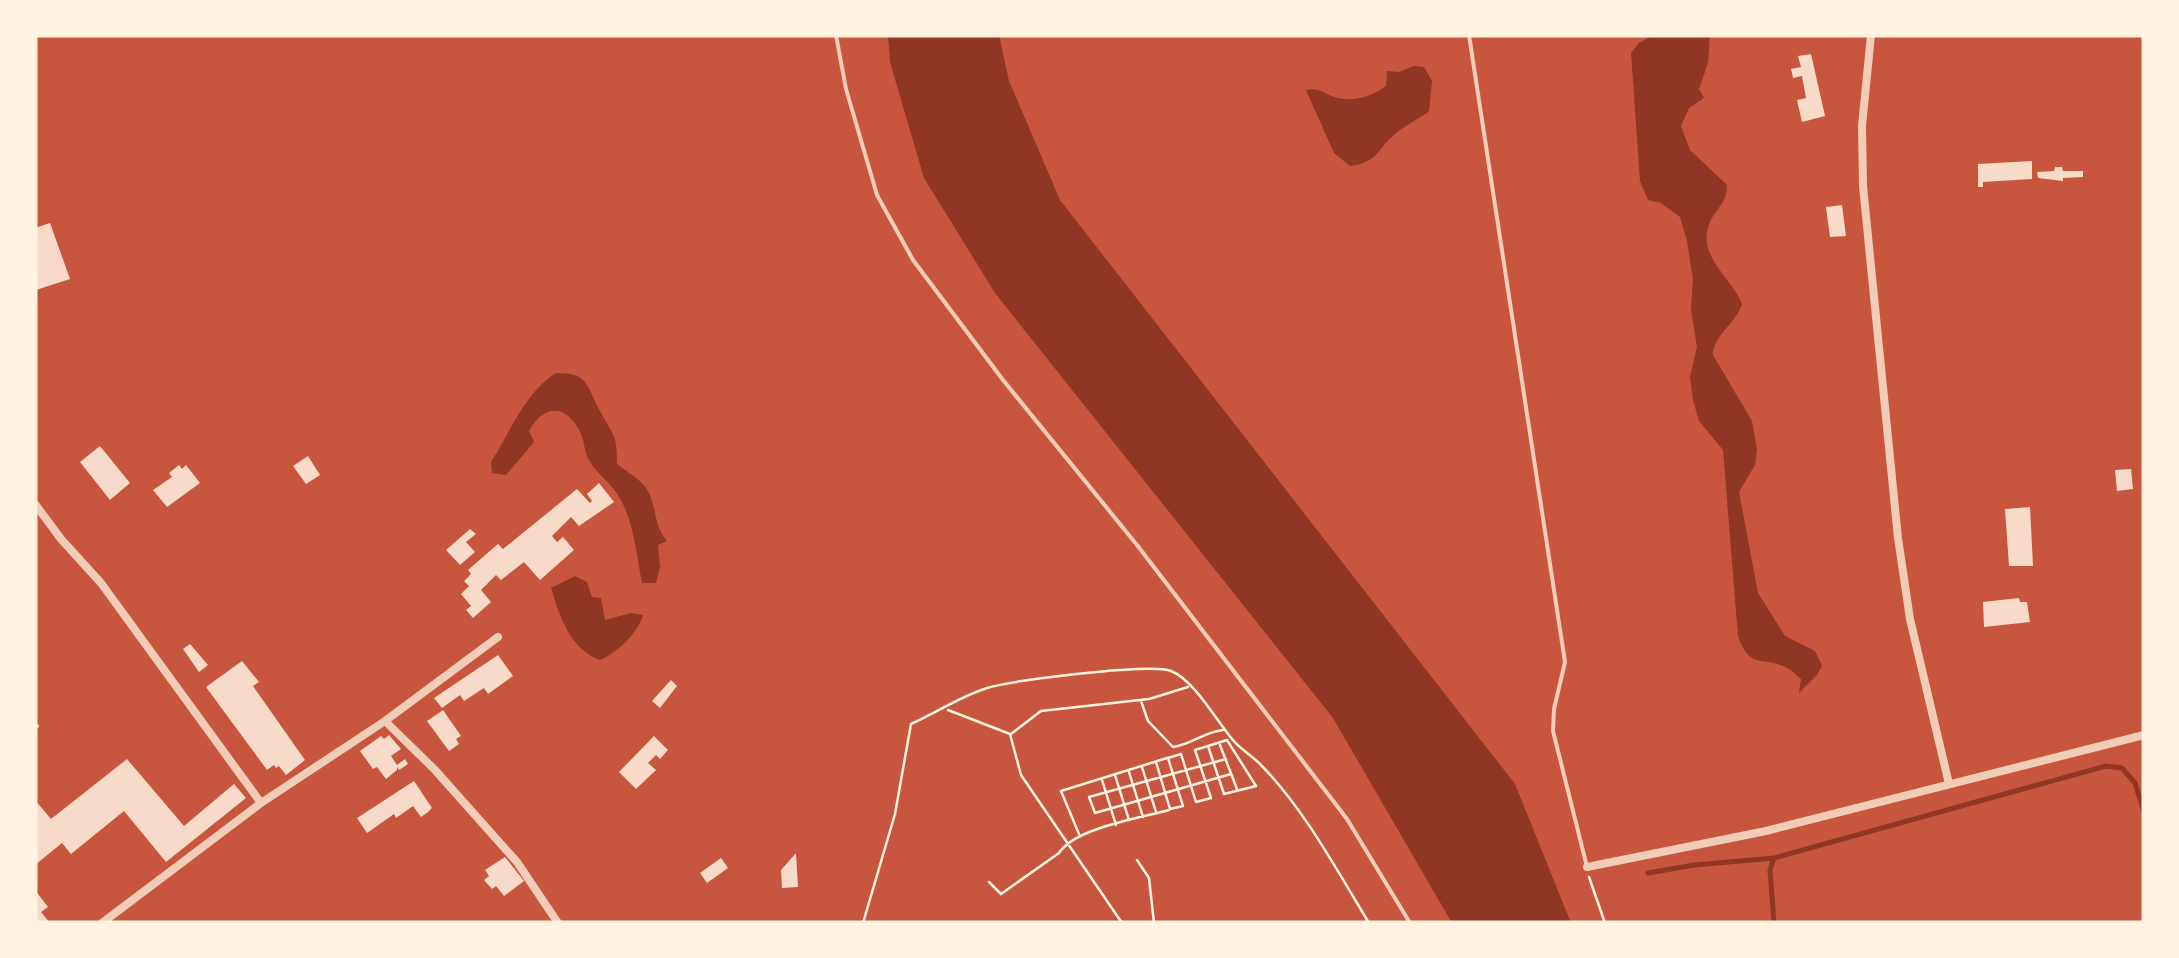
<svg xmlns="http://www.w3.org/2000/svg" width="2179" height="958" font-family="Montserrat,sans-serif">
<style>
.water{fill:#8f3625}
.lines{fill:none;stroke-linecap:round;stroke-linejoin:round}
.stream{stroke:#8f3625;stroke-width:5}
.building{fill:#f7dbc8}
.path{stroke:#fff3e0;stroke-width:2.5}
.service{stroke:#f1ccb7;stroke-width:4}
.minor{stroke:#f1ccb7;stroke-width:8}
</style>
<rect width="100%" height="100%" fill="#c8553d"/>
<path class="water" d="M888 35H999L1009 81 1060 200 1515 784 1571 923H1452L1333 718 995 293 924 178 890 62Z
M1654 35H1710L1708 63 1699 89 1704 98 1689 108 1681 126 1690 150 1727 185C1727 203 1717 207 1710 222 1695 256 1732 277 1742 304 1736 324 1713 335 1713 355L1752 421 1757 450 1755 465 1739 492 1758 593 1785 636 1815 651 1822 666 1817 675 1799 693 1801 679C1796 675 1792 670 1787 668 1763 655 1750 671 1738 636L1723 450 1699 421 1693 400 1690 377 1697 347 1691 310 1693 280 1687 241 1680 217 1661 203 1648 200 1640 181 1631 53 1639 43Z
M1414 66 1424 67 1432 81 1429 111C1418 120 1405 125 1395 134 1376 150 1379 162 1350 166L1334 153 1306 90C1321 87 1324 95 1338 98 1355 102 1372 96 1386 86L1387 71 1399 72Z
M556 373C590 373 586 386 600 411 613 436 617 433 617 464 628 473 643 480 649 493 657 511 654 526 667 541L658 545 660 567 656 583H642C636 553 634 518 616 492 608 481 597 473 590 462 584 452 585 442 580 432 566 403 543 405 529 431L534 442 506 475 492 473 491 462C510 433 525 392 556 373Z
M575 576 587 582 592 597 601 598 605 620 631 613 643 615C637 634 618 652 600 660 570 649 560 617 551 588Z"/>
<g class="lines">
<path class="stream" d="M1648 873 1694 865 1774 858
M1774 923 1770 870 1774 858 2106 766 2122 768 2135 783 2144 812"/>
</g>
<path class="building" d="M1811 54 1825 116 1802 122 1797 100 1806 98 1802 76 1793 78 1791 69 1801 67 1798 56Z
M2032 161V179L1983 182V187H1978V164Z
M2055 167H2062L2063 171H2083V177L2063 178V181L2038 178 2037 172 2054 171Z
M1842 205 1846 236 1830 237 1826 207Z
M50 223 70 279 36 290 35 228Z
M100 446 130 483 110 500 80 462Z
M308 456 320 475 306 484 293 466Z
M179 465 182 469 186 465 200 483 167 507 153 490 172 477 169 473Z
M2131 469 2133 489 2117 491 2115 470Z
M599 483 614 502 579 526 571 517 552 536 557 542 563 537 574 550 540 580 524 562 501 580 496 575 481 590 491 602 473 618 466 610 471 606 461 594 469 586 464 581 471 574 468 570 498 544 503 549 577 489 590 503 592 501 587 494Z
M2030 507 2033 566H2009L2005 509Z
M470 529 476 534 466 542 475 552 460 565 446 550Z
M2019 598 2020 602H2027L2030 622 1984 627 1983 602Z
M190 644 208 665 199 672 183 649Z
M498 655 513 676 488 694 484 688 464 701 460 695 442 708 434 698Z
M242 661 259 682 253 686 305 760 286 775 279 766 276 768 274 765 267 770 206 687Z
M671 680 677 686 660 708 652 701Z
M443 710 461 736 456 739 459 744 449 751 427 721Z
M389 735 401 749 391 756 397 765 405 759 408 764 399 770 397 767V770L386 779 377 767 373 769 360 751 381 736 384 739Z
M654 736 668 750 660 759 656 755 648 763 656 770 636 789 619 772Z
M127 759 184 826 234 784 246 798 166 862 124 811 71 854 62 843 35 865V800L51 819Z
M414 781 432 808 428 812 421 817 413 806 396 818 394 814 367 833 357 818Z
M796 853 798 887 782 888 781 870Z
M505 857 524 881 504 896 496 886 492 889 484 880 489 876 485 870Z
M721 858 728 868 707 883 700 873Z
M35 890 48 907 41 912 50 923H35Z"/>
<g class="lines">
<path class="path" d="M1141 701 1148 721 1173 747C1192 744 1204 732 1223 730
M948 710 1010 734 1021 775 1122 923
M1011 734 1041 711 1149 699 1188 687
M1220 745 1237 789
M1226 759 1089 797 1095 813 1231 774
M1156 762 1170 809 1183 806 1168 758 1181 754 1196 802 1211 798 1195 750 1208 746 1224 794 1256 786 1227 740 1208 746
M1142 767 1156 812
M1129 772 1143 817
M1115 775 1129 820
M1102 780 1116 825
M1079 834 1061 791 1167 758
M1137 860 1149 878 1154 923
M1589 877 1605 923
M989 882 1001 894 1059 853C1075 828 1140 818 1169 810
M863 923 895 814 911 724C936 713 961 696 987 688 1012 680 1151 663 1171 671 1194 680 1216 720 1232 739 1240 749 1251 755 1260 764 1305 810 1336 869 1369 923"/>
<path class="service" d="M836 35 846 89 877 195 913 260 1003 380 1137 545 1347 819 1410 923
M1469 35 1565 662 1554 709 1553 731 1587 867
M35 728 37 726"/>
<path class="minor" d="M1871 35 1862 126 1863 186 1898 538 1910 619 1949 784
M35 504 61 539 101 583 261 803
M385 721 435 770 517 862 558 923
M1587 867 1766 831 2144 735
M102 923 261 803 385 721 498 637"/>
</g>
<rect width="2179" height="958" fill="none" stroke="#fff3e0" stroke-width="75"/>
</svg>
